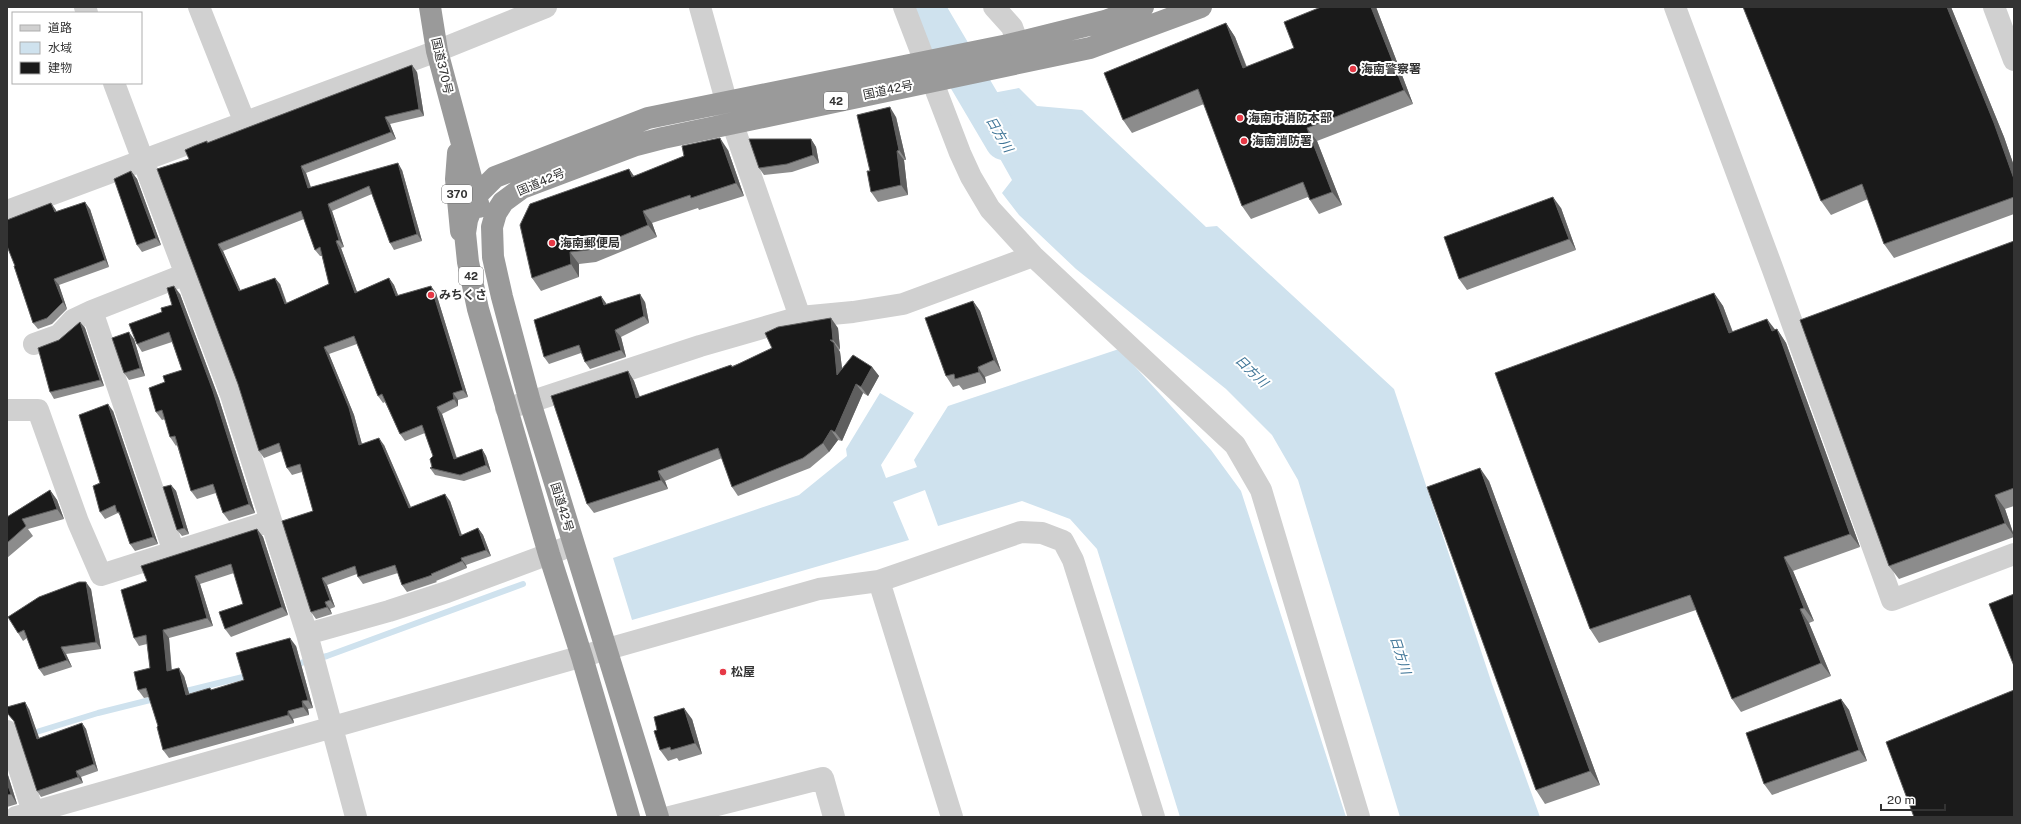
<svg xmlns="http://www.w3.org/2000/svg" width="2021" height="824" font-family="'Public Sans','Noto Sans JP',sans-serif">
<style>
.water{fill:#cfe2ee}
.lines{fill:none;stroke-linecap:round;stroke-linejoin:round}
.stream{stroke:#cfe2ee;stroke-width:6}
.river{stroke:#cfe2ee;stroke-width:38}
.street{stroke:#d0d0d0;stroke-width:22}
.highway{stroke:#9a9a9a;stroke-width:22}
.wall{fill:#8c8c8c;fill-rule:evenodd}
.shaded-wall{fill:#5f5f5f}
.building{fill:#1a1a1a;stroke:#5f5f5f;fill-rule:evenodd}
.poi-dot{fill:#e63946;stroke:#fff;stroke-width:1.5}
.labels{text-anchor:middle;stroke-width:4;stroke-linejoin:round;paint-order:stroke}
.shield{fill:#fff;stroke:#707070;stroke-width:1}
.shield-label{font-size:11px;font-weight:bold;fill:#333}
.street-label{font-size:12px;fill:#333;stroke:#fff}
.poi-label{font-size:12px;font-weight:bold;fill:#333;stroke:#fff;text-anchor:start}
.water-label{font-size:13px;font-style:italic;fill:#3f7597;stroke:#fff}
</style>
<rect width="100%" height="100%" fill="#fff"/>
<path class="water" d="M1019 88 1037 106 1082 110 1206 227 1217 226 1394 389 1492 684 1540 817H1400L1298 480 1272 435 1226 389 1076 269 1019 215 1002 193 1012 180 966 98Z
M1119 349 1211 450 1241 491 1346 817H1180L1097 549 1070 519 1022 501 938 526 925 490 893 502 909 540 632 620 613 558 799 495 847 456 846 449 880 393 914 413 881 465 886 478 917 467 914 460 948 406Z"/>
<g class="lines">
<path class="stream" d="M293 665 327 656 523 584
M182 692 251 675
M30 734 98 713 158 698"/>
<path class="river" d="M925 7 1004 141"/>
<path class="street" d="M85 7 87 13
M199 7 245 123
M700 7 732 122 800 317
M904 7 960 153 971 177 990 209 1033 256 1235 445 1261 490 1359 817
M994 7 1012 27 1024 61
M1675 7 1773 270 1892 600 2014 554
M1994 7 2014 60
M114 83 231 395 307 634 356 817
M7 211 437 51 546 7
M34 344 59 335 73 320 92 311
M506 408 530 402 700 346 800 317 853 312 903 304 1033 256
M7 410H38L78 522 101 575 271 521
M174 552 92 311 186 274
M879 581 952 817
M307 634 389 611 447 592 573 545
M7 731 33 812
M16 817 819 589 879 581 1021 532 1042 533 1063 541 1073 560 1154 817
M670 817 823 778 834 817"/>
<path class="highway" d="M430 7 437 51 479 207
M458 153 456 179 461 231
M629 817 582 657 549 554 478 309 468 262 465 233 467 220 476 196 495 177 648 118 1008 45 1105 21 1143 7
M658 817 530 402 502 297 493 257 492 227 496 213 503 202 522 188 636 145 663 138 1090 48 1201 7"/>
</g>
<path class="wall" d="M1321 7H1376L1413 104 1317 141 1342 205 1319 214 1310 200 1308 197 1251 219 1242 206 1204 104 1132 133 1123 120 1226 23 1235 37 1247 67 1294 48Z
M1743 7H1951L2004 137 2014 166V214L1894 258 1884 244 1868 199 1831 215 1821 201Z
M417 72 424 116 390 124 396 139 306 173 311 187 402 170 422 241 394 250 390 243 372 194 332 211 344 247 341 248 357 292 389 278 394 285 398 295 436 293 468 397 458 400V406L442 414 457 458 482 449 486 456 491 472 464 481 435 475 430 468 432 467 433 456 425 433 405 441 400 434 385 402 383 403 378 396 357 344 329 354 354 415 362 444 384 445 411 507 450 501 462 535 478 528 483 535 491 556 466 565 467 568 436 581 437 582 407 592 402 585 398 573 363 584 358 577 357 574 327 585 335 607 330 609 332 614 316 619 311 612 313 511 302 472 292 475 287 468 282 451 264 458 259 451 189 159 207 141 208 143ZM304 219 315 250 320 256H322L329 284 287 303 280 284 240 290 223 251Z
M896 117 906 160H904L908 195 878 202 871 192 870 171Z
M811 139 816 147 819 163 792 172 764 175 759 168Z
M728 150 744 196 699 210 698 208 652 223 657 237 596 262 579 264V277L541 291 532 278 629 169 634 176Z
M131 171 137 179 161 245 142 252 137 245Z
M1561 208 1576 250 1467 290 1459 279Z
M90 209 109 267 59 285 67 309 52 324 38 329 33 323 15 266 56 210V212Z
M2014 241V506L2005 509 2014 535V537L1899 579 1889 566Z
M1714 293 1723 306 1733 332 1777 329 1786 343 1860 547 1793 571 1814 621 1809 623 1831 676 1741 712 1732 699 1696 610 1599 643 1590 629Z
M180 294 219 399 255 513 229 521 223 513 216 493 197 499 191 491 177 445 176 446 170 437 165 419 162 420 156 412 165 382 182 370 172 342 142 352 137 344 162 312 172 305Z
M973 301 980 311 1001 371 985 377 986 383 963 390 959 385 953 387 946 376Z
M645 302 649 323 621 337 626 357 590 369 585 362 581 353 549 364 544 357 606 304Z
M80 322 85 328 104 386 54 399 50 392 59 340Z
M838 328 840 349 839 350 840 352 842 369 872 367 879 376 868 396 863 393 842 441 838 440 829 452 810 468 738 496 732 487 722 458 665 481 668 489 594 513 587 504 628 371 634 381 640 397 731 365 732 366Z
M134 339 145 376 129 380 124 373Z
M113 411 158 544 135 551 130 544 122 518 118 513 105 519 100 512V483Z
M1489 481 1600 785 1545 804 1536 790Z
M171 485 176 491 189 534 182 536 177 530Z
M50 490 57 500 64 519 28 529 33 536 7 558V517Z
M257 529 263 537 288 615 231 637 225 629 243 604 234 573 200 584 213 626 169 638 172 670 184 676 189 694 212 690 244 680 296 646 313 708 308 709 309 715 293 719 294 723 169 758 163 750 158 726 149 697 144 698 138 690 150 668 147 644 139 646 134 638 147 581Z
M91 589 101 649 66 654 72 667 44 676 39 669 27 638 23 641 18 633Z
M1841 699 1849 710 1867 761 1772 795 1764 784Z
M29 709 39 739 82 723 86 729 98 771 81 777 83 783 41 797 37 791 15 723 8 714Z
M692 719 702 754 679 761 677 758 668 761 660 750Z
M7 772 17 804 7 807Z"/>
<path class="shaded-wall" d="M1371 7H1376L1413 104 1404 90Z
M1947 7H1951L2004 137 2014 166V179Z
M1226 23 1235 37 1252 82 1243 68Z
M412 65 417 72 424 116 419 109Z
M890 107 896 117 906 160 899 150Z
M385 117 390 124 396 139 391 132Z
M1307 128 1317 141 1342 205 1332 192Z
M720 138 728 150 744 196 736 183Z
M811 139 816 147 819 163 813 155Z
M897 151 904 160 908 195 901 185Z
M398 163 402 170 422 241 417 234Z
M301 166 306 173 313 195 308 188Z
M629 169 638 182 632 177Z
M131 171 137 179 161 245 156 238Z
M1553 197 1561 208 1576 250 1569 239Z
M85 202 90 209 109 267 105 260Z
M51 203 56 210 59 219 55 212Z
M328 204 332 211 344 247 339 240Z
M643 211 652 223 657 237 648 225Z
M336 241 341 248 360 300 355 293Z
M218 244 223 251 244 298 239 291Z
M570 252 579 264V277L571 264Z
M275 278 280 284 289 311 285 304Z
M389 278 394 285 401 303 396 296Z
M54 279 59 285 67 309 63 302Z
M174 286 180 294 219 399 255 513 249 504Z
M431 286 436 293 468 397 463 390Z
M1714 293 1723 306 1738 347 1729 333Z
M640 294 645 302 649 323 644 316Z
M601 296 606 303 609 312 604 305Z
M973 301 980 311 1001 371 994 360Z
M831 318 838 328 840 349 833 340Z
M1767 319 1777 332 1772 331Z
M80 322 85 328 104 386 100 380Z
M1777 329 1786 343 1860 547 1850 534Z
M615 330 621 337 626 357 621 350Z
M129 332 134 339 145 376 140 368Z
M834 343 840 352 844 384 837 375Z
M324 347 329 354 354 415 364 452 359 445Z
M872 367 879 376 868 396 861 387Z
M978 367 985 377 986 383 979 372Z
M628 371 634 381 643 407 636 398Z
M856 384 863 393 842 441 835 432Z
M453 393 458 400V406L454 399Z
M108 404 113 411 158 544 153 537Z
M437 407 442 414 459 466 454 459Z
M831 430 838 440 829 452 823 443Z
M379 438 384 445 414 515 409 508Z
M482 449 486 456 491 472 486 465Z
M1480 468 1489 481 1600 785 1590 771Z
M658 471 665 481 668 489 661 480Z
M171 485 176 491 189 534 184 528Z
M50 490 57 500 64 519 57 509Z
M445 494 450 501 464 542 460 536Z
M1995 495 2005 509 2014 536 2005 523Z
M478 528 483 535 491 556 486 550Z
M257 529 263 537 288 615 282 607Z
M1784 557 1793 571 1814 621 1804 608Z
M461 558 466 565 467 568 462 561Z
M195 576 200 584 213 626 207 618Z
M322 578 327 585 335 607 330 600Z
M86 582 91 589 101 649 96 642Z
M325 602 330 609 332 614 327 607Z
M1800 609 1809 623 1831 676 1821 663Z
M163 630 169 638 172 679 167 671Z
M290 638 296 646 313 708 308 700Z
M61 647 66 654 72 667 67 660Z
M179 668 184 676 192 703 186 695Z
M1841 699 1849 710 1867 761 1859 750Z
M302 701 308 709 309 715 303 707Z
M25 702 29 709 42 746 37 739Z
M684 708 692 719 702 754 695 743Z
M288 711 293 719 294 723 288 715Z
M82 723 86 729 98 771 94 764Z
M76 771 81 777 83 783 78 777Z
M7 772 17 804 11 794 7 783Z"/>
<path class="building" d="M1321 7H1371L1404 90 1307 128 1332 192 1310 200 1303 182 1242 206 1198 89 1123 120 1104 73 1226 23 1243 68 1294 48 1284 22Z
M1743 7H1947L1994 123 2014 179V197L1884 244 1862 184 1821 201Z
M412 65 419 109 385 117 391 132 301 166 308 188 398 163 417 234 390 243 369 186 328 204 339 240 336 241 355 293 389 278 396 296 431 286 463 390 453 393 454 399 437 407 454 459 482 449 486 465 460 475 430 468 432 467 430 459 433 456 422 425 400 434 382 394 378 396 354 336 324 347 349 408 359 445 379 438 409 508 445 494 460 536 478 528 486 550 461 558 462 561 431 574 432 575 402 585 395 565 358 577 355 566 322 578 330 600 325 602 327 607 311 612 282 521 313 511 300 464 287 468 279 443 259 451 238 384 157 169 189 159 185 150 194 146 207 141V143ZM301 211 315 250 320 247 329 284 285 304 275 278 239 291 218 244Z
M890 107 899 150 897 151 901 185 871 192 867 171H870L857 115Z
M720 138 736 183 691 198 690 195 643 211 648 225 588 250 570 252 571 264 532 278 520 225 530 204 629 169 632 177 684 156 682 146Z
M749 139H811L813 155 787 164 759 168Z
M131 171 156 238 137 245 114 179Z
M1553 197 1569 239 1459 279 1444 237Z
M85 202 105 260 54 279 63 302 47 318 33 323 14 266H15L7 246V220L51 203 55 212Z
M2014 241V488L1995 495 2005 523 1889 566 1800 320Z
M174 286 213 391 249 504 223 513 213 484 191 491 175 436 170 437 162 410 156 412 149 388 165 382 163 376 182 370 169 332 137 344 129 324 162 312 161 308 172 305 167 288Z
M1714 293 1729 333 1767 319 1772 331 1777 329 1850 534 1784 557 1804 608 1800 609 1821 663 1732 699 1690 595 1590 629 1495 373Z
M640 294 644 316 615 330 621 350 585 362 579 345 544 357 534 320 601 296 604 305Z
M973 301 994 360 978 367 979 372 955 379 954 374 946 376 925 318Z
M831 318 833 340H830L834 343 837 375 853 355 872 367 861 387 856 384 835 432 831 430 823 443 803 458 732 487 718 448 658 471 661 480 587 504 551 396 628 371 636 398 731 365 732 367 772 348 765 333 778 327Z
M80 322 100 380 50 392 38 348 59 340Z
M129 332 140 368 124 373 112 338Z
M108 404 153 537 130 544 119 512H117L115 505 100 512 93 486 100 483 79 415Z
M1480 468 1590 771 1536 790 1427 487Z
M171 485 184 528 177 530 163 487Z
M50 490 57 509 22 519 26 526 7 543V517Z
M257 529 282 607 225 629 219 612 243 604 231 564 195 576 207 618 163 630 167 671 179 668 186 695 210 688 211 690 244 680 236 653 290 638 308 700 302 701 303 707 288 711V715L163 750 157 727 158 726 146 688 138 690 134 672 150 668 146 635 134 638 121 590 147 581 141 566Z
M79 582H86L96 642 61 647 67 660 39 669 24 630 18 633 8 617 39 597Z
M2014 594V666L1989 604Z
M2014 690V817H1914L1886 742Z
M1841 699 1859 750 1764 784 1746 733Z
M25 702 37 739 82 723 94 764 76 771 78 777 37 791 14 721 8 714 7 711V707Z
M684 708 695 743 671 750 670 747 660 750 654 731 657 730 654 717Z
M7 783 11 794 7 795Z"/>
<g class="poi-dot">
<circle cx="1353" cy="69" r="4"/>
<circle cx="1240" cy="118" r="4"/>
<circle cx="1244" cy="141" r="4"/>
<circle cx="552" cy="243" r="4"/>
<circle cx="431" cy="295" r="4"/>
<circle cx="723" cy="672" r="4"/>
</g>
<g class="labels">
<g class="shield">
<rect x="824" y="92" width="24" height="18" rx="3"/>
<rect x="442" y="185" width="30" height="18" rx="3"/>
<rect x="459" y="267" width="24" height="18" rx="3"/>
</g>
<g class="shield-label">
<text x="836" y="105">42</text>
<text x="457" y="198">370</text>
<text x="471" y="280">42</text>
</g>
<g class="street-label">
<text transform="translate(442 66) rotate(77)" y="4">国道370号</text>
<text transform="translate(888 90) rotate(-12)" y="4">国道42号</text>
<text transform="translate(541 182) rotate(-23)" y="4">国道42号</text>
<text transform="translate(562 507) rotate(73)" y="4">国道42号</text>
</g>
<g class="poi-label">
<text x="1361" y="73">海南警察署</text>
<text x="1248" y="122">海南市消防本部</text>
<text x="1252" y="145">海南消防署</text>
<text x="560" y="247">海南郵便局</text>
<text x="439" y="299">みちくさ</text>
<text x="731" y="676">松屋</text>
</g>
<g class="water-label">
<text transform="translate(1000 134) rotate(59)" y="5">日方川</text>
<text transform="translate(1252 371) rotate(44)" y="5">日方川</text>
<text transform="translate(1401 655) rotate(72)" y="5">日方川</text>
</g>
</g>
<rect width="2021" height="824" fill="none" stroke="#333333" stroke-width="16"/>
<rect x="12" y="12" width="130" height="72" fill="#ffffff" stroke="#adadad"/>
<rect x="20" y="25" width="20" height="6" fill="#d0d0d0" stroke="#adadad"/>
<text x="48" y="32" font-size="12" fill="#333333">道路</text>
<rect x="20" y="42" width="20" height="12" fill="#cfe2ee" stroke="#adadad"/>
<text x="48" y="52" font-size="12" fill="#333333">水域</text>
<rect x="20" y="62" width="20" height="12" fill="#1a1a1a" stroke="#adadad"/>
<text x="48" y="72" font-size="12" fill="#333333">建物</text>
<path d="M1881 804v6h64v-6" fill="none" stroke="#333333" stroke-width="2"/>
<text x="1887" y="804" font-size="12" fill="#333333" stroke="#ffffff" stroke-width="3" paint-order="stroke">20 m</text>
</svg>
